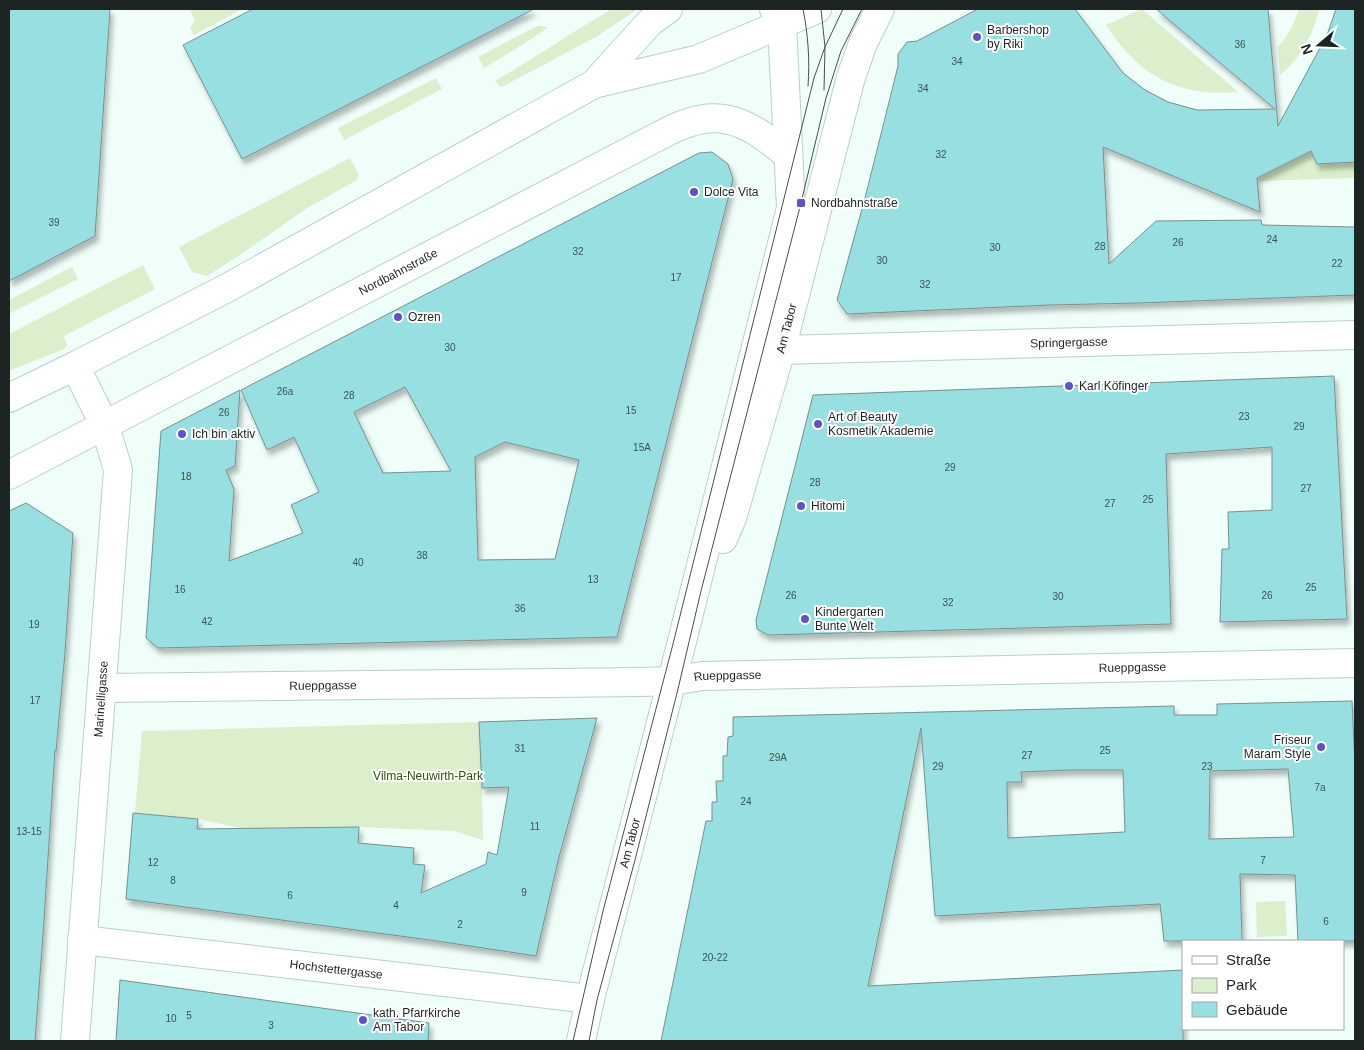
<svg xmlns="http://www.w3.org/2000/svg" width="1364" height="1050" font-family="Helvetica,sans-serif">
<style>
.green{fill:#dbefcd}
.building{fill:#98dfe1;stroke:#789090;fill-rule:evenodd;filter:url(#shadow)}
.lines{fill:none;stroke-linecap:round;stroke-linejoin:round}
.minor-casing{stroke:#b9d0c9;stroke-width:30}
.major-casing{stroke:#b9d0c9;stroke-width:30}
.minor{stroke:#fff;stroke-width:28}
.major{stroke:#fff;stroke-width:28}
.tram{stroke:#46504e;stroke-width:1}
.poi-dot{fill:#6250c9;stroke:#fff;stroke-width:2}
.labels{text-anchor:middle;stroke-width:4;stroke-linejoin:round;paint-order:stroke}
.number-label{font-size:10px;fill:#3b5452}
.poi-label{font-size:12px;fill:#1c2523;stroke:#fff;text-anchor:start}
.street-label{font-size:12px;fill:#1c2523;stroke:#fff}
.park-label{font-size:12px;fill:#31510c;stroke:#fff}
</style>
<defs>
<filter id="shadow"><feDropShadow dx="3" dy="5.5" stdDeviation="2.5" flood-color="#0004"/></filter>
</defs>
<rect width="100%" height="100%" fill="#effef9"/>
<path class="green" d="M189 9H243L194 35 190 28 195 20Z
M612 9H638L596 37 504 86 500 87 495 81C535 58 572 32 612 9Z
M1142 9 1238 92C1177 97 1139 76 1106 25Z
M1299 9H1319C1314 34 1300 59 1280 75L1278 47C1289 35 1294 24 1299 9Z
M537 26H542L548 28 514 50 484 68 478 57Z
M436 78 442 89 344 140 338 128Z
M1311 151 1317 164 1355 162V178L1257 181 1256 173Z
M350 158 359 175 357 180 304 210 246 251 207 276 192 272 179 247Z
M143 265 155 289 64 336 67 345 64 349 9 371V334Z
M72 267 78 279 9 314V300Z
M479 722 482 788 483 840 454 831 359 827 245 829 198 819 135 813 142 731Z
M1285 901 1287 936 1257 937 1256 902Z"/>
<path class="building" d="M9 9H110L95 236 9 281Z
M253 9H534L242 159 183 45Z
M978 9H1075L1123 73 1145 90 1168 102 1197 110 1275 109 1156 9H1268L1278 126 1327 35 1336 9H1355V162L1317 164 1311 151 1257 178 1260 212 1103 147 1109 264 1156 221 1261 220 1262 225 1355 227V295L1139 303 1049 305 847 314 837 300 865 198 898 66V54L907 42 917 41Z
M712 152 728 164 733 179 617 637 158 648 146 638 161 431 240 390 235 466 226 470 234 489 229 561 303 533 291 505 319 492 294 437 267 450 241 390 699 153ZM405 387 451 471 383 473 354 412ZM505 442 579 460 555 559 478 560 475 457Z
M1334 376 1347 619 1220 622 1222 549H1229L1228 512 1272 510V447L1166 454 1171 624 768 635 757 629 756 620 813 395Z
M26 503 73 533 65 653 56 751 55 750 43 935 35 1041H9V511Z
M1352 701 1355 765V941H1298L1295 875 1240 874 1242 941H1164L1160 904 935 916 921 728 868 986 1183 970V1041H661L706 821H712V802H717L716 781H723V756H727L728 737 733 736V717L1174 706V715H1217V704ZM1288 769 1294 837 1209 839 1210 771ZM1067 770H1123L1125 832 1008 838 1007 782H1022L1021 772Z
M597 718 558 861 536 956 437 941 126 899 133 813 198 819 197 829 359 827 358 843 414 848 413 864 425 865 421 893 486 864 488 852 497 855 509 787 482 788 479 722Z
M120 980 429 1023 428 1041H116Z"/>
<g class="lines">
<g class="minor-casing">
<g id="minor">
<path id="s1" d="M781 350 1355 335"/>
<path d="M75 366 105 426 118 470 75 1041"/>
<path id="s2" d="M9 475 657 137C667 132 677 126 688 123 730 108 758 131 788 155"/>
<path id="s3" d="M723 539 732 518 781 350 851 77 863 43 880 9"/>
<path id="s4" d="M102 688 640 682 672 681 702 676 1355 663"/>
<path id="s5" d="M82 940 590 999"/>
<path id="s6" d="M581 1041 590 999 681 645 791 208 782 24 774 9"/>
</g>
</g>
<g class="major-casing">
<path id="major" d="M594 84 650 22 668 9
M9 398 75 366 227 288 594 84 699 59 817 9"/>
</g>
<use href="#minor" class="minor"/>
<use href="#major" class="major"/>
<path class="tram" d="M803 9C808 34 810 60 808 86
M821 9 825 47 824 90
M573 1041 603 911 673 644 814 78 825 47 843 9
M589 1041 597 1000 635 860 678 689 701 591 801 203 826 98 841 51 862 9"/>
</g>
<g class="poi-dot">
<circle cx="977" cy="37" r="5"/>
<circle cx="694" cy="192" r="5"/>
<rect x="796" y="198" width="10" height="10" rx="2.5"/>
<circle cx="398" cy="317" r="5"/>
<circle cx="1069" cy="386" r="5"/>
<circle cx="818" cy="424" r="5"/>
<circle cx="182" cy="434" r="5"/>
<circle cx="801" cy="506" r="5"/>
<circle cx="805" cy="619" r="5"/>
<circle cx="1321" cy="747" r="5"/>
<circle cx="363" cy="1020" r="5"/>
</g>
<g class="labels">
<g class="number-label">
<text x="1240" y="48">36</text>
<text x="957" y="65">34</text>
<text x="923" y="92">34</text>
<text x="941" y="158">32</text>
<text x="54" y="226">39</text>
<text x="1272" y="243">24</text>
<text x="1178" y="246">26</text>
<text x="1100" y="250">28</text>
<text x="995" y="251">30</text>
<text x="578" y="255">32</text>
<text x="882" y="264">30</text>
<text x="1337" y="267">22</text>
<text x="676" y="281">17</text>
<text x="925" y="288">32</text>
<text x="450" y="351">30</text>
<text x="285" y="395">26a</text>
<text x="349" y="399">28</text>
<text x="631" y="414">15</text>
<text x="224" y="416">26</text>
<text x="1244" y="420">23</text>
<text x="1299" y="430">29</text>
<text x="642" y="451">15A</text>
<text x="950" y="471">29</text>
<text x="186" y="480">18</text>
<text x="815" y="486">28</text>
<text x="1306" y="492">27</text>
<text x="1148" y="503">25</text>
<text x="1110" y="507">27</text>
<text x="422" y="559">38</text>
<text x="358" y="566">40</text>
<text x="593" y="583">13</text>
<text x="1311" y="591">25</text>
<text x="180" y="593">16</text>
<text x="791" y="599">26</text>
<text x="1267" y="599">26</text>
<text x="1058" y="600">30</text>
<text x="948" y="606">32</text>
<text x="520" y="612">36</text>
<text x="207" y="625">42</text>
<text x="34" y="628">19</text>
<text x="35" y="704">17</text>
<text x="520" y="752">31</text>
<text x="1105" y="754">25</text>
<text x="1027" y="759">27</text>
<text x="778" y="761">29A</text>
<text x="938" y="770">29</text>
<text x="1207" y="770">23</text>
<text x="1320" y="791">7a</text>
<text x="746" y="805">24</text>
<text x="535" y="830">11</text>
<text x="29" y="835">13-15</text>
<text x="1263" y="864">7</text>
<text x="153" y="866">12</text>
<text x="173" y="884">8</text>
<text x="524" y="896">9</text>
<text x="290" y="899">6</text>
<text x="396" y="909">4</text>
<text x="1326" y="925">6</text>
<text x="460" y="928">2</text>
<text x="715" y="961">20-22</text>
<text x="189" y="1019">5</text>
<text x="171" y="1022">10</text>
<text x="271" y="1029">3</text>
</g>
<g class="poi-label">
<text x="987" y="34">Barbershop<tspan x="987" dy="14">by Riki</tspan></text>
<text x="704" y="196">Dolce Vita</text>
<text x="811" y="207">Nordbahnstraße</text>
<text x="408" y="321">Ozren</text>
<text x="1079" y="390">Karl Köfinger</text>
<text x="828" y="421">Art of Beauty<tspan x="828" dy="14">Kosmetik Akademie</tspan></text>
<text x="192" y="438">Ich bin aktiv</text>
<text x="811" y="510">Hitomi</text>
<text x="815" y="616">Kindergarten<tspan x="815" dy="14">Bunte Welt</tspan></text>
<text x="1311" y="744" text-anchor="end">Friseur<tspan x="1311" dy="14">Maram Style</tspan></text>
<text x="373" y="1017">kath. Pfarrkirche<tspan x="373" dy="14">Am Tabor</tspan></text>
</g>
<g class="street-label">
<text dy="4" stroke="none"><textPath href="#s2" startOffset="439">Nordbahnstraße</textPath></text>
<text dy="4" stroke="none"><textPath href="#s3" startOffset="220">Am Tabor</textPath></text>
<text dy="4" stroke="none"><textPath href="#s1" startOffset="288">Springergasse</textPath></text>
<text dy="4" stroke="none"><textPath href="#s4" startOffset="1031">Rueppgasse</textPath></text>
<text dy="4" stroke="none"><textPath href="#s4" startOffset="626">Rueppgasse</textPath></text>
<text dy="4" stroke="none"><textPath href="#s4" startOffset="221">Rueppgasse</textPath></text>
<text transform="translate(101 699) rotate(-86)" y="4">Marinelligasse</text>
<text dy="4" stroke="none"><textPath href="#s6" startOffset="204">Am Tabor</textPath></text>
<text dy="4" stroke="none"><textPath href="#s5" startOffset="256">Hochstettergasse</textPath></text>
</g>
<g class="park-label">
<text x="428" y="780">Vilma-Neuwirth-Park</text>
</g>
</g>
<rect width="1364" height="1050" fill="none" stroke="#1c2523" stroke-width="20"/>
<rect x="1182" y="940" width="162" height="90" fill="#ffffff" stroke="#a4a8a7"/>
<rect x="1192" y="956" width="25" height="8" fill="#ffffff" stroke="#a4a8a7"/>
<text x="1226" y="965" font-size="15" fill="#1c2523">Straße</text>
<rect x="1192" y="978" width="25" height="15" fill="#dbefcd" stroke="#a4a8a7"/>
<text x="1226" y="990" font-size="15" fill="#1c2523">Park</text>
<rect x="1192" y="1002" width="25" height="15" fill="#98dfe1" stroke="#a4a8a7"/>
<text x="1226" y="1015" font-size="15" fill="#1c2523">Gebäude</text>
<g transform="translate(1319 45) rotate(251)" stroke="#ffffff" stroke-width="4" paint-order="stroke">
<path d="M0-4L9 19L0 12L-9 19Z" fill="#1c2523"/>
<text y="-8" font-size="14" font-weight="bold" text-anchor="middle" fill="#1c2523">N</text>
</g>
</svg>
